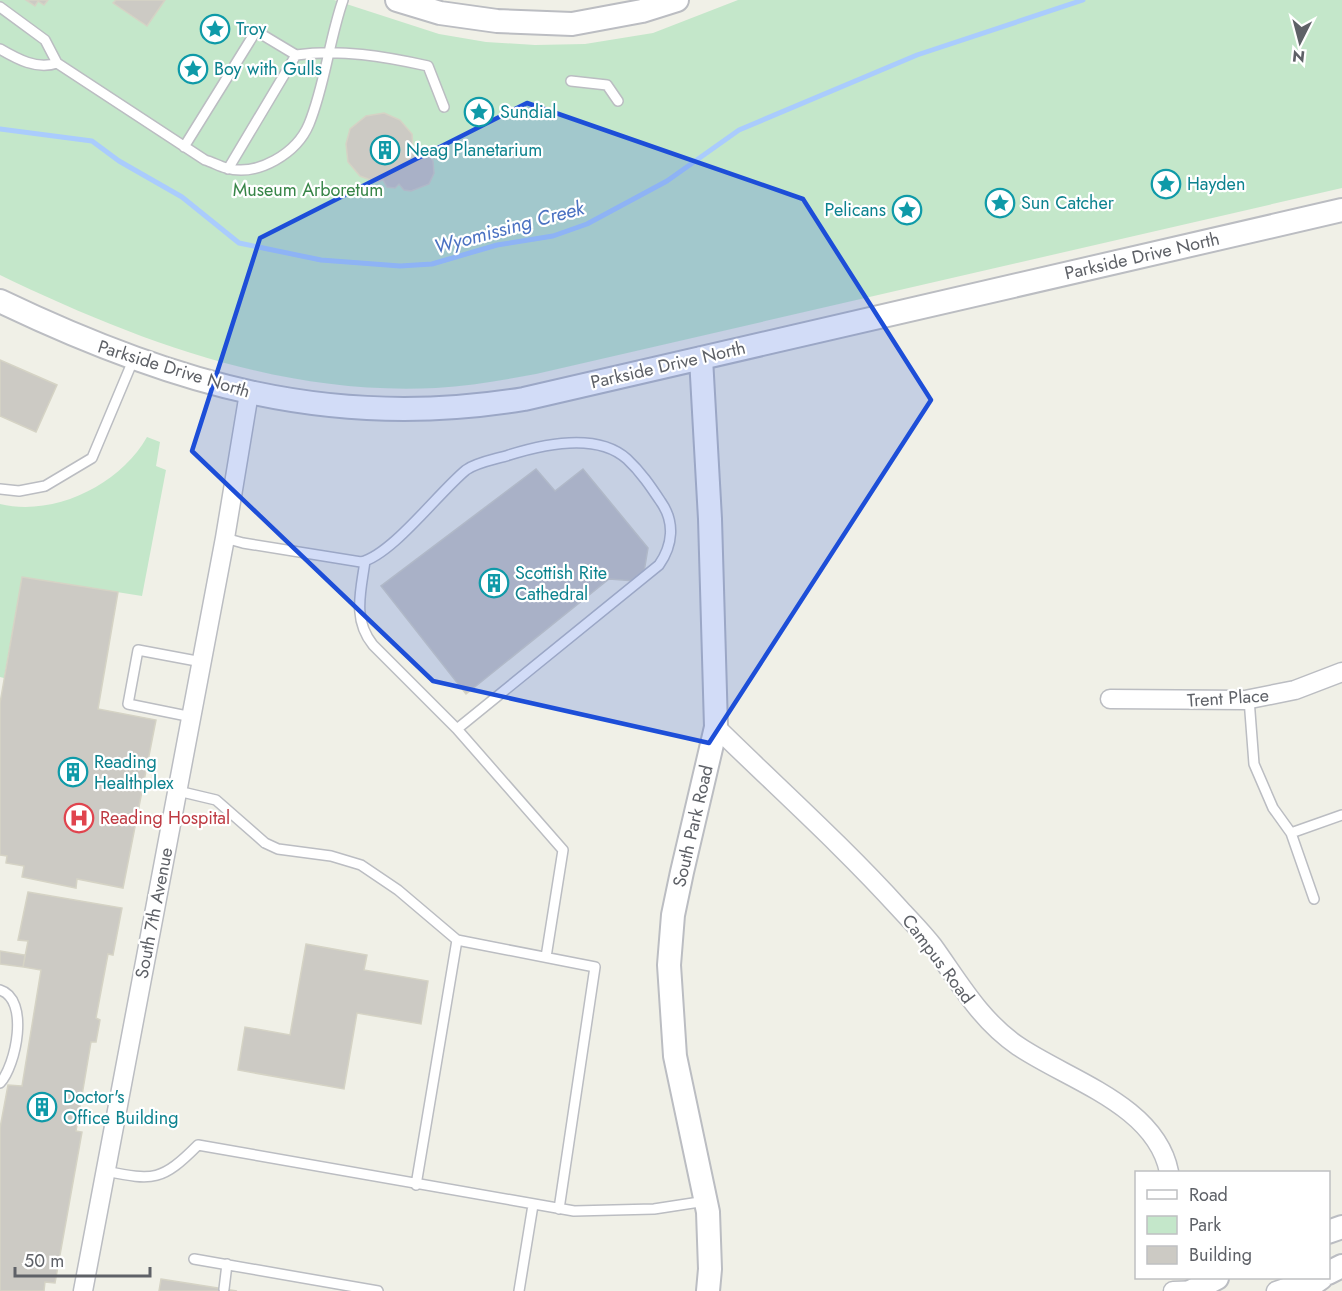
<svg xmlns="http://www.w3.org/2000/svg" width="1342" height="1291" font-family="Jost,sans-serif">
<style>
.green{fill:#c4e7ca}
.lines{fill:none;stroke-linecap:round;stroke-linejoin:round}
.stream{stroke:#aaccfd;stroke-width:5}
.building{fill:#cccac4;stroke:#d5d3c5;stroke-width:1.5}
.service-casing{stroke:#bbbdc2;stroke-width:12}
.minor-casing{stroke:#bbbdc2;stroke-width:21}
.tertiary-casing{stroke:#bbbdc2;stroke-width:26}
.service{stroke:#fff;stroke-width:9}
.minor{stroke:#fff;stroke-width:18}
.tertiary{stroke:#fff;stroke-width:22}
.marked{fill:#1d4ed8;fill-opacity:0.2;stroke:#1d4ed8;stroke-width:4.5;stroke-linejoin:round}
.labels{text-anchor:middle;stroke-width:4.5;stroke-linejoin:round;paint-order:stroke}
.culture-label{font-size:18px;fill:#0d838f;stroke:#fff;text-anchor:start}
.park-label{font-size:18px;fill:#378547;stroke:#fff}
.street-label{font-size:18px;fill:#5e6167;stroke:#fff}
.health-label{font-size:18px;fill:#be3a42;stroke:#fff;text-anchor:start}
.water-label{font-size:20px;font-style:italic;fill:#4b72c2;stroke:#fff}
</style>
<rect width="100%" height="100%" fill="#f0f0e7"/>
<path class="green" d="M0 0H334L439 34 486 42 535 45 585 44 653 33 738 0H1342V188L536 374C503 380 470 386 436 388 282 396 137 341 0 275Z
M147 437 160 442 156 466 166 470 142 596 22 577 4 678 0 677V504C54 517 120 485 147 437Z"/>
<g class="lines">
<path class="stream" d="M0 129 92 141 119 161 182 197 239 243 321 260 400 266 432 264 497 245 553 236 587 224 667 181 739 130 917 55 1083 0"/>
</g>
<path class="building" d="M26 0H48L44 5 38 1 35 6Z
M116 0H165L147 26 113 3Z
M384 113 400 120 412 134 413 148 427 152 433 161 434 173 429 184 411 191 404 190 399 184 395 188 387 187 383 180 376 182 360 176 348 162 346 144 350 129 366 116Z
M0 360 57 385 36 432 0 416Z
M536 469 555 491 583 469 648 548 644 572 635 581 609 579 466 694 381 586Z
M22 577 118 592 98 709 156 720 123 888 77 879 76 888 22 877 24 866 6 863 7 856 0 855V703Z
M28 892 122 908 113 955 108 954 96 1018 100 1020 96 1042H91L76 1131 82 1132 55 1283 45 1282 44 1291H0V1128L8 1085 22 1086 41 970 23 967 28 941 18 940Z
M306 944 367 955 364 970 428 981 421 1024 357 1013 344 1089 238 1070 245 1027 290 1035Z
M0 951 25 955 23 967 0 964Z
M161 1279 237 1291H159Z"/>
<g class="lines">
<g class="service-casing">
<path id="service" d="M0 7 45 40 57 63 205 160C212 162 219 166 226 168 258 177 297 153 309 124 325 85 329 40 343 0
M0 49C17 59 37 70 57 63
M296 55C341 49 383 56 428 66L444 107
M571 81 607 85 618 101
M184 147 256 31 296 55 228 169
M0 489 19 491 45 486 92 458 134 358
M225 538 243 543 361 562C392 555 439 492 466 470 477 462 497 459 509 455 544 444 597 432 627 459 641 472 651 487 661 502 675 522 673 545 659 565L457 729 563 850 546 957
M365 561C361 591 352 619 373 645L457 729
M1249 699 1254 764 1273 808 1291 833 1342 815
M192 717 128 704 138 650 202 662
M178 791 216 800 265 843 278 849 331 856 361 865 398 890 457 940 595 967 559 1209
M1291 833 1314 899
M0 990C30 999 16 1066 0 1083
M106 1171C154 1181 162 1181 198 1145L574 1211 654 1209 706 1201
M416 1185 457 940
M194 1259 378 1291
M224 1289 227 1264
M519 1291 533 1205"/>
</g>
<g class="minor-casing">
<path id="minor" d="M1110 699 1245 700 1295 690 1342 672
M716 727C777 787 842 845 900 909 911 921 923 933 933 946 959 982 980 1020 1018 1046 1068 1080 1156 1105 1169 1172
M83 1291 225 538 249 393
M1173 1291 1205 1290
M1276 1291 1314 1278"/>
</g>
<g class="tertiary-casing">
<path id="tertiary" d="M397 0 440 13 497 21 572 24 642 11 677 0
M0 301C173 384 331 431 524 399L1342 210
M701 358 710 519 716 727 682 872 673 915 669 965 675 1056 708 1212 710 1269 708 1291
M1328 1232 1342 1227
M1328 1273 1342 1266
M1192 1291 1217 1278
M1303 1291 1321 1278"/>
</g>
<use href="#service" class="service"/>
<use href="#minor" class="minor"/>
<use href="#tertiary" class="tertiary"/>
</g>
<path class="marked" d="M527 103 803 199 931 400 709 743 433 681 192 451 260 238Z"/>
<defs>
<g id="sight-ring" transform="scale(1.5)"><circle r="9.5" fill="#fff" stroke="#0f9aa8" stroke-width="1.5"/><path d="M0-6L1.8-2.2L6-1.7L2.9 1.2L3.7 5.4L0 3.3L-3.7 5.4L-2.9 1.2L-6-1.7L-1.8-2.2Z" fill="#0f9aa8"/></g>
<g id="building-ring" transform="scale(1.5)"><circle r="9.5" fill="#fff" stroke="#0f9aa8" stroke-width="1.5"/><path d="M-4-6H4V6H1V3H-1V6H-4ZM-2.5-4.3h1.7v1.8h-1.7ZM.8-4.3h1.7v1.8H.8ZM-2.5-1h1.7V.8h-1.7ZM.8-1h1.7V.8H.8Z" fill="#0f9aa8"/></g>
<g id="hospital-ring" transform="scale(1.5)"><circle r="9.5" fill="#fff" stroke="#e0444e" stroke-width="1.5"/><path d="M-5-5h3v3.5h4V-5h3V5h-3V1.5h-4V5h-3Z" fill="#e0444e"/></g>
</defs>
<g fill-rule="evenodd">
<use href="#sight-ring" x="215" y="29"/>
<use href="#sight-ring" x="193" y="69"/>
<use href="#sight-ring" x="479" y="112"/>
<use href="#building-ring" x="385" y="150"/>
<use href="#sight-ring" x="1166" y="184"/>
<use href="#sight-ring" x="1000" y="203"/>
<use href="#sight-ring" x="907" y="210"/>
<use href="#building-ring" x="494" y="583"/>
<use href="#building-ring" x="73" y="772"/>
<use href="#hospital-ring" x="79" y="818"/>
<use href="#building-ring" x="42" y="1107"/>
</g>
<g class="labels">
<g class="culture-label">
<text x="236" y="35">Troy</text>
<text x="214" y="75">Boy with Gulls</text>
<text x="500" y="118">Sundial</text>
<text x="406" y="156">Neag Planetarium</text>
<text x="1187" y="190">Hayden</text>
<text x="1021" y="209">Sun Catcher</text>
<text x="886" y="216" text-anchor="end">Pelicans</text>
<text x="515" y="579">Scottish Rite<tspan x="515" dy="21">Cathedral</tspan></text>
<text x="94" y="768">Reading<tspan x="94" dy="21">Healthplex</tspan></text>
<text x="63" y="1103">Doctor's<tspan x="63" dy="21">Office Building</tspan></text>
</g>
<g class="park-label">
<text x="308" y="196">Museum Arboretum</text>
</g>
<g class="street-label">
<text transform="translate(1142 256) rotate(-13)" y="6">Parkside Drive North</text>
<text transform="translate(668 365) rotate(-13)" y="6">Parkside Drive North</text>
<text transform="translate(174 369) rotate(17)" y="6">Parkside Drive North</text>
<text transform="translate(1228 698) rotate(-4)" y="6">Trent Place</text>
<text transform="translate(693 826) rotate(-77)" y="6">South Park Road</text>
<text transform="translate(154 913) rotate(-79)" y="6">South 7th Avenue</text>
<text transform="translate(938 959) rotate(53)" y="6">Campus Road</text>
</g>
<g class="health-label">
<text x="100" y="824">Reading Hospital</text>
</g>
<g class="water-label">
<text transform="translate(509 227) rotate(-15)" y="7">Wyomissing Creek</text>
</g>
</g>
<rect x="1135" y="1171" width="195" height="108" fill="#ffffff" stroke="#bfc0c2" stroke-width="1.5"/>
<rect x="1147" y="1190" width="30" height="9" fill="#ffffff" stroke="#bfc0c2" stroke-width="1.5"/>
<text x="1189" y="1201" font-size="18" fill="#5e6167">Road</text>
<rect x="1147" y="1216" width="30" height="18" fill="#c4e7ca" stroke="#bfc0c2" stroke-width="1.5"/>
<text x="1189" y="1231" font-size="18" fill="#5e6167">Park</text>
<rect x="1147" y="1246" width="30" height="18" fill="#cccac4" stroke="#bfc0c2" stroke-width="1.5"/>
<text x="1189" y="1261" font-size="18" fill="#5e6167">Building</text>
<g transform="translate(1300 42) rotate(186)" stroke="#ffffff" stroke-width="4.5" paint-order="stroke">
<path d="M0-4.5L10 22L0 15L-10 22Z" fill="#5e6167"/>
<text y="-9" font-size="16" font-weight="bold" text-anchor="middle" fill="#5e6167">N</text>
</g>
<path d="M15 1267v9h135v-9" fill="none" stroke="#5e6167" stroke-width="3"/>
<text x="24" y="1267" font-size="18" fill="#5e6167" stroke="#ffffff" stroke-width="4.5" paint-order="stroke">50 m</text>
</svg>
